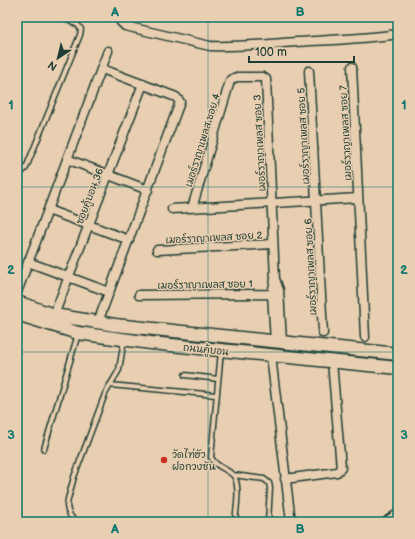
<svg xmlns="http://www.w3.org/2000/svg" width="415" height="539" font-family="'Balsamiq Sans','Playpen Sans Thai',sans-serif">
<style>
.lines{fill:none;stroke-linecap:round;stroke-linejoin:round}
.service-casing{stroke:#1f3d34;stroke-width:7}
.minor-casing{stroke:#1f3d34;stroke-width:11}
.secondary-casing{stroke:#1f3d34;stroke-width:15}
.service{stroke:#e9cfb1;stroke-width:4}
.minor{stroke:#e9cfb1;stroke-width:8}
.secondary{stroke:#e9cfb1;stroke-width:12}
.grid{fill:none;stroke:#0f766e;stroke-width:1;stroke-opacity:0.55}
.poi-dot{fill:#c8321e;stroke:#e9cfb1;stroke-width:1.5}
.labels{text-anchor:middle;stroke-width:3;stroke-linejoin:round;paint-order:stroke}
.street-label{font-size:10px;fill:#1f3d34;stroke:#e9cfb1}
.poi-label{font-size:10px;fill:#1f3d34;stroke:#e9cfb1;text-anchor:start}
.neatline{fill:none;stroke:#0f766e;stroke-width:1.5}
.grid-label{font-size:13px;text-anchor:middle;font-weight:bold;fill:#0f766e}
</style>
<rect width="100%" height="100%" fill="#e9cfb1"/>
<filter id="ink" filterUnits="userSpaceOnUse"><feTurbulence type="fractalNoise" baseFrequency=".025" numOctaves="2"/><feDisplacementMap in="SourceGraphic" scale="8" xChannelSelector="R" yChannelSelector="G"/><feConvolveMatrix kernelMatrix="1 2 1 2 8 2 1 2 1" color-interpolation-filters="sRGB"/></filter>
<g filter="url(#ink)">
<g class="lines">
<g class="service-casing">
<path id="service" d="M17 177 26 168 80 35 81 29 78 25 62 17
M221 351 211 457C215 467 226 468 233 475 241 484 236 510 235 522
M185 375 218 379
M110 385 216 395
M44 449 78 334
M233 475 264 479 269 483 270 488 268 522
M76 522 71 517 68 511 67 506 68 499 74 477 105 394 119 370 124 340"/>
</g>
<g class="minor-casing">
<path id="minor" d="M120 17V21L125 26 210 46C238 47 268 44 296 42 330 40 364 39 398 34
M352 67 365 337
M309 71 323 333
M67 159 148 190
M192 208 230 81 234 78 237 77H263L266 79 275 279 272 294 275 341
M172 209 358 198
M48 210 129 240
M157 250 273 244
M28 262 109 292
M275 279 279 290 282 342
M17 292 108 51
M139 295 272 294
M54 315 143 84
M98 322 180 102 176 97 102 69
M271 356 291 522
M285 479 337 472 341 468 332 362"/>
</g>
<g class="secondary-casing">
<path id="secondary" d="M17 302 54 315 115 325 398 354
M17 314 78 333 151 343 398 368
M389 522 398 516"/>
</g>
<use href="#service" class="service"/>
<use href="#minor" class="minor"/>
<use href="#secondary" class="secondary"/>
</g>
</g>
<path class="grid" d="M208 17V522M17 187H398M17 352H398"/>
<circle class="poi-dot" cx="164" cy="460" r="4"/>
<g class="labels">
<g class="street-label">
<text transform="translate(345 133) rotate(-93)" y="4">เมอร์ราญาเพลส ซอย 7</text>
<text transform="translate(303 136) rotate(-93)" y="4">เมอร์ราญาเพลส ซอย 5</text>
<text transform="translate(202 140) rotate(-73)" y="4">เมอร์ราญาเพลส ซอย 4</text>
<text transform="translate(259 143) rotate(-93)" y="4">เมอร์ราญาเพลส ซอย 3</text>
<text transform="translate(89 196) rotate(-69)" y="4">ซอยคู้บอน 36</text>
<text transform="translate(214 237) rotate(-3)" y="4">เมอร์ราญาเพลส ซอย 2</text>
<text transform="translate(310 267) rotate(-93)" y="4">เมอร์ราญาเพลส ซอย 6</text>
<text transform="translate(205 284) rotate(-1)" y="4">เมอร์ราญาเพลส ซอย 1</text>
<text transform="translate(206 349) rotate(6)" y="4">ถนนคู้บอน</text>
</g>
<g class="poi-label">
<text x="172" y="458">วัดไท่ฮัว<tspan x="172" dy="12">ฝอกวงซัน</tspan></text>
</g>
</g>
<rect width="415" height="539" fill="none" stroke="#e9cfb1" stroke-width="44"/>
<g transform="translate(58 58) rotate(215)" stroke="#e9cfb1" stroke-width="3" paint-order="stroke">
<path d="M0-3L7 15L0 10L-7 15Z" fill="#1f3d34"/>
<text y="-6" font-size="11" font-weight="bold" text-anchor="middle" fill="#1f3d34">N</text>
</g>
<path d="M249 56v6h105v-6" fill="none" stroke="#1f3d34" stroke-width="2"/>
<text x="255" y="56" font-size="12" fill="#1f3d34" stroke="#e9cfb1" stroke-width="3" paint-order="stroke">100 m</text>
<rect x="22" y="22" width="371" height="495" class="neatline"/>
<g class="grid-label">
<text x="115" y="16">A</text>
<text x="300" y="16">B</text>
<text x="11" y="109">1</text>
<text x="404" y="109">1</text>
<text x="11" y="274">2</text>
<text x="404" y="274">2</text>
<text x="11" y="439">3</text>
<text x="404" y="439">3</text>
<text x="115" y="533">A</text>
<text x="300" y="533">B</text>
</g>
</svg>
